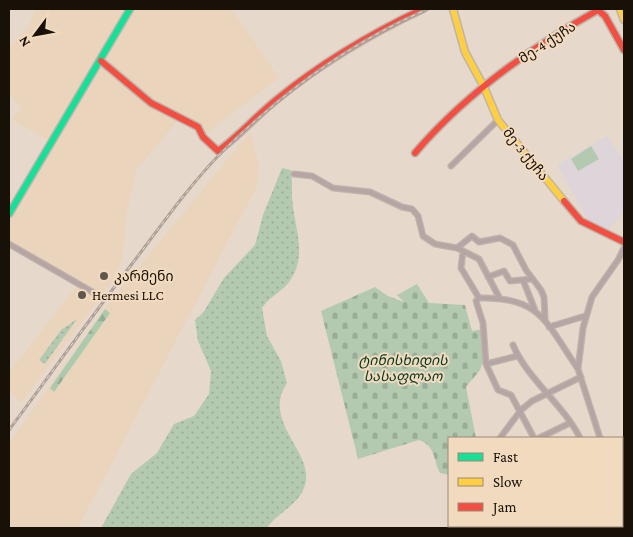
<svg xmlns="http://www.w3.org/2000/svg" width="633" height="537" font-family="'Crimson Pro','Noto Sans Georgian',serif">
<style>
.built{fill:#ead5bc}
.education{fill:#ded5da}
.grass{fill:url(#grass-dots)}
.forest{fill:url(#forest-firs)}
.cemetery{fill:url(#cemetery-stones)}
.park{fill:#b3cab1}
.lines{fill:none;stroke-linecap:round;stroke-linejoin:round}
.street-casing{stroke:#beb5aa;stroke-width:7}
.fast-casing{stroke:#beb5aa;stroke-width:9}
.slow-casing{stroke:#beb5aa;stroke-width:9}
.jam-casing{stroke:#beb5aa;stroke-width:9}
.street{stroke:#b7a5a5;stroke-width:4.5}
.fast{stroke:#16e098;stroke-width:6}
.slow{stroke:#ffcf43;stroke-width:6}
.jam{stroke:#f24e42;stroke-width:6}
.rail-casing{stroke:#aea19b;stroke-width:3}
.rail{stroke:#f2dabf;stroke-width:1;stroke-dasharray:4;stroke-linecap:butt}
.poi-dot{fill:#60574c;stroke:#f2dabf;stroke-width:2}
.labels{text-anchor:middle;stroke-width:4;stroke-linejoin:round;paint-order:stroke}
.street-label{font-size:14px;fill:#181107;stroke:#f2dabf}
.poi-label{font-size:14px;fill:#181107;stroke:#f2dabf;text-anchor:start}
.park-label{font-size:14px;font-style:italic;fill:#02371c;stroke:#f2dabf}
</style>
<defs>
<pattern id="grass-dots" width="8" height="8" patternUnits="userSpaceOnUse" patternTransform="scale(1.25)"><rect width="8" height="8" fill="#b3cab1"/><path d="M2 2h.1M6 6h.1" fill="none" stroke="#99ac97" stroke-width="1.8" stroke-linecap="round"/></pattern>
<pattern id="forest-firs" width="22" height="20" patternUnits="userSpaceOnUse" patternTransform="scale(1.25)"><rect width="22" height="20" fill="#adcaad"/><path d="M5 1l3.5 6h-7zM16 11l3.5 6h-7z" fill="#94ac93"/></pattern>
<pattern id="cemetery-stones" width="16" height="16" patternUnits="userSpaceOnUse" patternTransform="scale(1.25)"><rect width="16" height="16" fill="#b3cab1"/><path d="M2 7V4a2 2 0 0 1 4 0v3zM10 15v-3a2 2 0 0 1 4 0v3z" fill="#99ac97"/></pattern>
</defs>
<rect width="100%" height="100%" fill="#e6d9cb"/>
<path class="built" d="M32 9H127L50 141 12 120 22 107 9 94V48L27 29 35 11Z
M134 9H232L279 78 204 135 200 125 153 102 109 66 106 60Z
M101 67 152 107 179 119 137 170 127 211 123 256 114 278 102 295 9 240V222Z
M250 132 259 164 257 186 78 528H14L9 525V443L108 304Z
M77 285 100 298 21 403 9 391V370L12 369Z"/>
<path class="education" d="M607 136 624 162V211L608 231 588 220 557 165Z"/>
<path class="grass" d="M282 168 291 170C292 179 292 187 292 196 293 224 308 253 291 279 284 291 270 296 262 308L267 336 281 361 287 383C260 423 318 454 304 488 297 506 277 513 267 528H101L131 474 157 453 174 424 194 416 209 394 211 371 198 341 195 320 203 313 224 278 255 245 263 215Z
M77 319 45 364 39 360 61 330Z"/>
<path class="forest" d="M105 309 110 313 54 392 50 388Z"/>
<path class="cemetery" d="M417 284 429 303 465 305 472 331 484 329 486 364H482L480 370 466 387 476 438H449V475L440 473C433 460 436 446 419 440L358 459 321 311 375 287 388 296 404 302 397 295Z"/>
<path class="park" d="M591 146 599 159 578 171 571 159Z"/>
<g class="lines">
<g class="street-casing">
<path id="street" d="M451 166 498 120
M294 174 312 176 333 188 370 192 402 207 412 209 418 216 423 236 435 244 457 248 479 259 499 297
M9 244 103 298
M457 248 472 236 479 242 500 238 513 245 526 270 541 290 544 297 545 318
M463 251 461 268 479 298 476 301 483 323 486 364 498 390 511 395 534 438
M488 277 504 271 510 281 532 279
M523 280 535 310
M479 298C541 296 547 324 578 369
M549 327 585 316
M513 345C528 380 563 404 580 438
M486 364 517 356
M500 438 521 410 532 401 581 377
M539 438 570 423
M600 438 578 369 583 328 592 297 618 260 624 248
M622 505 624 512
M500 526H512
M542 526 572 528
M603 526 604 528
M490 528 493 526"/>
</g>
<g class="fast-casing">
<path id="fast" d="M9 214 130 9"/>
</g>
<g class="slow-casing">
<path id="slow" d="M453 9 465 52 484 87 498 120 564 201
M620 9 624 20"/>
</g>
<g class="jam-casing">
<path id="jam" d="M101 61 151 103 198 127 203 137 218 151C239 136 256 116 276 100 321 63 370 34 423 9
M415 153C466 93 530 48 598 10L605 16 624 50
M564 201 581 221 624 242"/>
</g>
<use href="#street" class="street"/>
<use href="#fast" class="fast"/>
<use href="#slow" class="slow"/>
<use href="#jam" class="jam"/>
<g class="rail-casing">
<path id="rail" d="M9 430C52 372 94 313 138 256 165 220 192 182 224 150 283 92 351 42 428 9"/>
</g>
<use href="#rail" class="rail"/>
</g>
<g class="poi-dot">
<circle cx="104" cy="276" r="5"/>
<circle cx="82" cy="295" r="5"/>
</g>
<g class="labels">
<g class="street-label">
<text transform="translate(547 42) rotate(-33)" y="5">მე-4 ქუჩა</text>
<text transform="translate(526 154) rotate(51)" y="5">მე-3 ქუჩა</text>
</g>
<g class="poi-label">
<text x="114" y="281">კარმენი</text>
<text x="92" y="300">Hermesi LLC</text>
</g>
<g class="park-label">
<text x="403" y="365">ტინისხიდის<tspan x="403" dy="16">სასაფლაო</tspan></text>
</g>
</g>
<rect width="633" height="537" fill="none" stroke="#181107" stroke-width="20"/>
<rect x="448" y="437" width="175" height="90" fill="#f2dabf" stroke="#9b8a75"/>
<rect x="458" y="453" width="25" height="8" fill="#16e098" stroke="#9b8a75"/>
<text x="493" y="462" font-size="15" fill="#181107">Fast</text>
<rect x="458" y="478" width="25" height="8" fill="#ffcf43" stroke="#9b8a75"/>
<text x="493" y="487" font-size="15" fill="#181107">Slow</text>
<rect x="458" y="503" width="25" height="8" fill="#f24e42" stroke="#9b8a75"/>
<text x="493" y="512" font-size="15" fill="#181107">Jam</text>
<g transform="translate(35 35) rotate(238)" stroke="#f2dabf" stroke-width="4" paint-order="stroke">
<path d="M0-4L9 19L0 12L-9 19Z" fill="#181107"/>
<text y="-8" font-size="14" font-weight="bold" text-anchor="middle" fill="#181107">N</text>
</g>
</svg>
